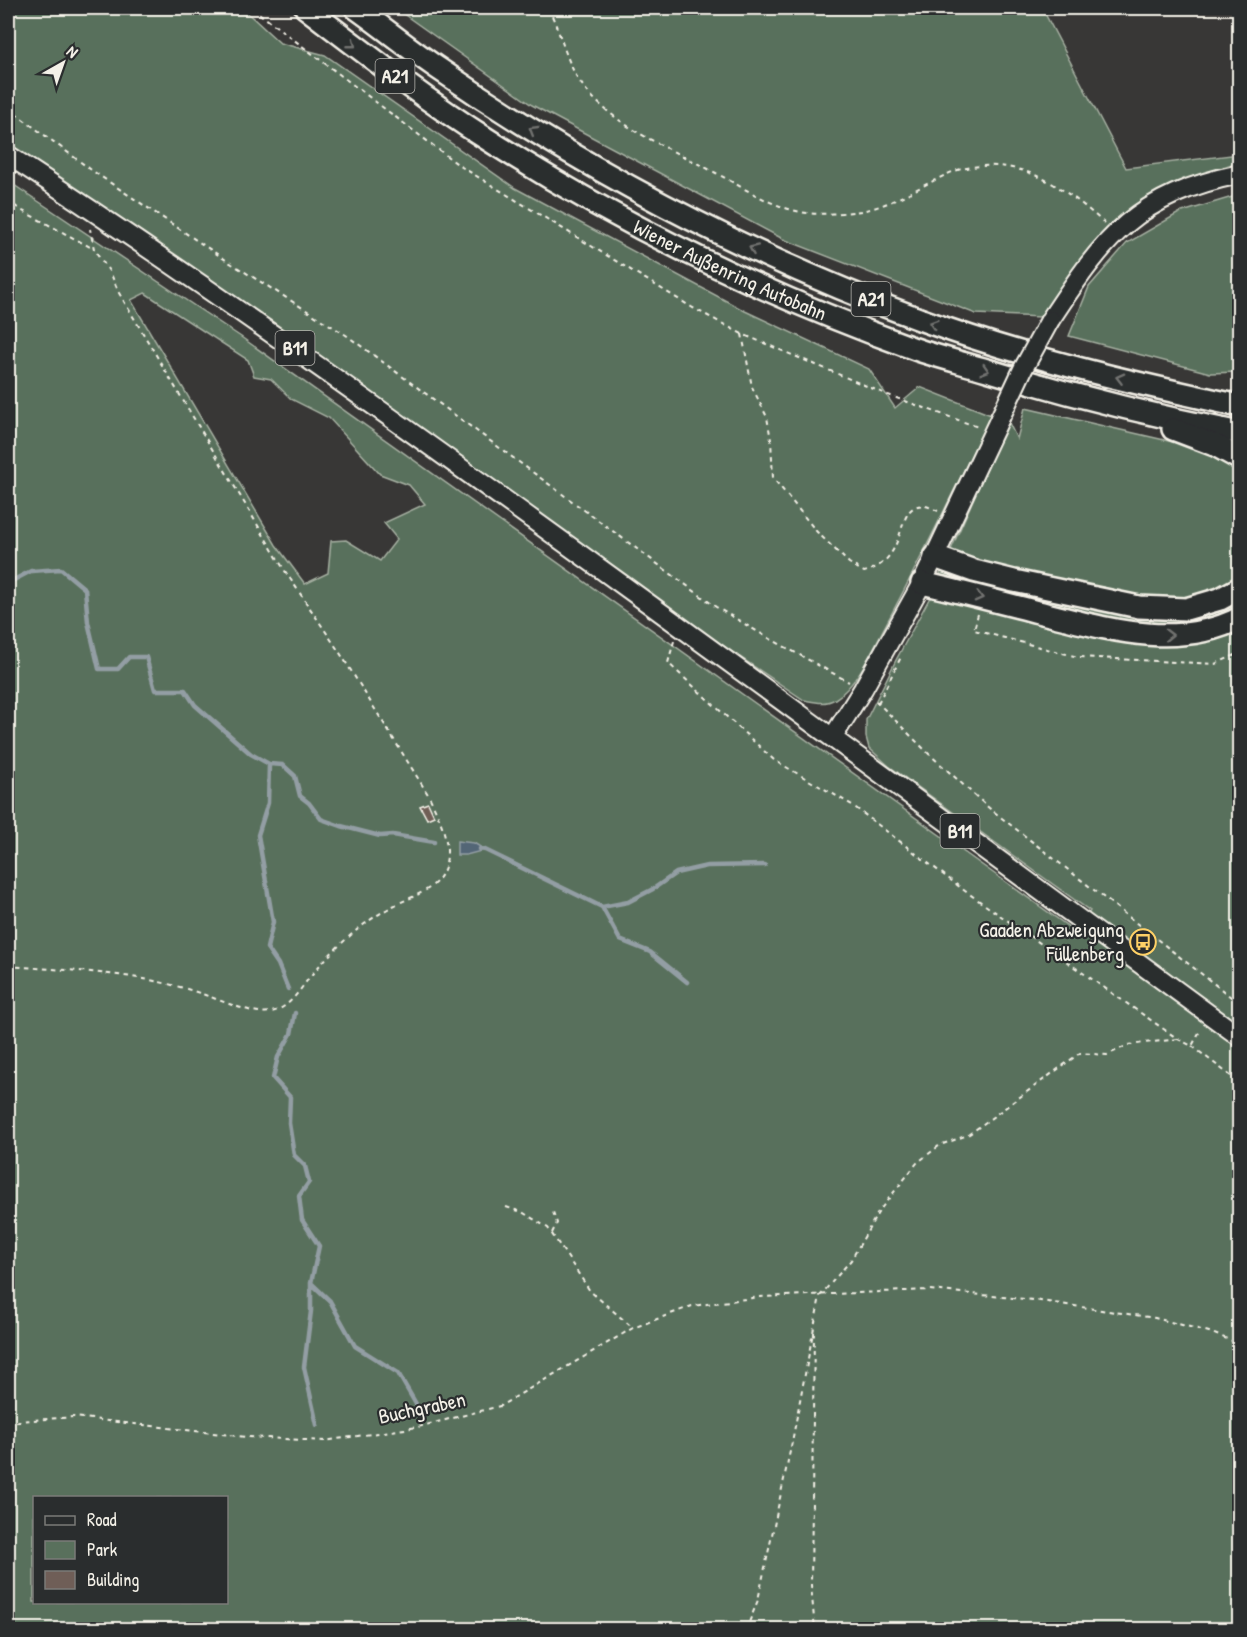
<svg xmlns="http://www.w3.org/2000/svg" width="1247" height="1637" font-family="'Patrick Hand',sans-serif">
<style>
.green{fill:#59705c;stroke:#a6b0a2;stroke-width:1.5;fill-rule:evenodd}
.water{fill:#536676;stroke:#939ea4;stroke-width:1.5}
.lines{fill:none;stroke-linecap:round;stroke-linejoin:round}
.stream{stroke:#939ea4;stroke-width:4.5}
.building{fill:#6f5e57;stroke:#f4f1e8;stroke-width:1.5}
.major-casing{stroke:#f4f1e8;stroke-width:22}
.highway-casing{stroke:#f4f1e8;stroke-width:26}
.path{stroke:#f4f1e8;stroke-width:2;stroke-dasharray:4.5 4.5;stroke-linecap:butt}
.major{stroke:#2a2d2e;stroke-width:18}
.highway{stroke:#2a2d2e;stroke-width:21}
.major-bridge-casing{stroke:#f4f1e8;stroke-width:22;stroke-linecap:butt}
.major-bridge{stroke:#2a2d2e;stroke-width:18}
.oneway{stroke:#71726f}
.labels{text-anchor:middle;stroke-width:4.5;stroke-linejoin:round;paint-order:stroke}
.shield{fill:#2a2d2e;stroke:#b7b6b0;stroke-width:1.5}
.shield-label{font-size:20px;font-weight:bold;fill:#f4f1e8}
.street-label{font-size:21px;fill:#f4f1e8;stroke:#2a2d2e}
.poi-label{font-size:21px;fill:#f4f1e8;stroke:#2a2d2e;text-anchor:end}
</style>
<rect width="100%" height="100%" fill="#383736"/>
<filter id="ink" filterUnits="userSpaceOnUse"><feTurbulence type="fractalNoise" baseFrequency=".0167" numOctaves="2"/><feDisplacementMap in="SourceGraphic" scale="12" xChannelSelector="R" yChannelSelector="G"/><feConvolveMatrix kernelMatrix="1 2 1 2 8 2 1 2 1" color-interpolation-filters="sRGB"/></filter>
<g filter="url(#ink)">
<path class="green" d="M8 8H242L280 43 325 55 515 188 745 311 869 369 895 408 920 387 991 415C956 486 922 558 884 628 873 649 856 687 835 699 825 705 815 702 804 700L682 618 368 390 208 278 91 199 8 146Z
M395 8H1042L1126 168 1239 154V161C1213 172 1184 180 1158 192 1103 217 1073 269 1041 317L976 314 783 239 532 105Z
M8 181 241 337 1076 932 1090 911 889 766 869 748 866 737V720L896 660 930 597 1008 421 1017 439 1025 408 1186 445 1239 453V1629H8ZM145 293 248 360 254 376 271 379 291 399 329 418 380 474 409 485 425 504 384 523 397 539 380 561 346 540 331 541 328 573 305 584 276 545 131 300ZM34 1498H226V1602H34Z
M1239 195V372L1210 373 1069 336 1089 287 1127 243 1179 213Z"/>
<path class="water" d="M457 841 474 843 485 850 466 855H457Z"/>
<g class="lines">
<path class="stream" d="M8 583 31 571 61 569 85 589 88 622 99 669H118L129 657H146L155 690H185L195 705 251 754 269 764 283 765 295 776 300 796 309 803 321 819 341 826 380 836 393 835 434 842
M8 640 12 632 9 583
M269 764 268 803 258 835 273 922 267 948 278 964 288 989
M480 849 485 850 602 907 620 940 650 952 687 982
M602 907 628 902 653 889 676 873 707 866 765 865
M295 1013 291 1034 278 1057 273 1078 290 1097 289 1123 294 1155 305 1166 309 1182 299 1196 302 1220 319 1246 311 1283V1311L304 1367 317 1425
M311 1283 330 1301 355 1346 398 1373 420 1411"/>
</g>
<path class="building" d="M428 803 434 816 427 819 420 806Z"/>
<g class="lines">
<g class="major-casing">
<path id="major" d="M8 155C229 299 442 454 656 609 851 751 1045 894 1240 1037
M1050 320C1105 236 1137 195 1240 174
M833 737 863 689 922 583 1000 418"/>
</g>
<g class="highway-casing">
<g id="highway">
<path id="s1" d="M306 8C365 53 424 99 487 139 618 223 761 293 907 346 933 356 960 362 987 370 1070 395 1154 416 1240 433"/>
<path d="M356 8C384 28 411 50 439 69 589 172 751 257 922 320 1025 358 1133 383 1240 406"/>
<path d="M1173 429 1215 445 1240 459"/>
<path d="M935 557 974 571 1014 581 1139 607 1186 609 1220 599 1240 588"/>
<path d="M922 583C961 592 999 602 1038 612 1104 628 1175 651 1240 618"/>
</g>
</g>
<path class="path" d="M252 8 460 166 693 308 742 334 888 395 978 427
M548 8C562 33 565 63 583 86 615 128 671 149 716 173 744 188 775 209 807 213 824 215 845 213 861 211 885 207 908 193 929 183 938 179 948 173 958 170 1018 154 1062 185 1104 223
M8 108 94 172 232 264 346 335 716 607 765 636 849 682
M8 200 19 209 94 249
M742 334 752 387 767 417 771 440 773 478 817 532 849 563 864 572C906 561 896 516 915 507 923 503 931 508 938 511
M978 614 974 630 1078 657 1215 664 1240 653
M674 641 668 663 774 760 852 805 965 891 1178 1039 1192 1046 1201 1029
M876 701 929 754 989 808 1240 1004
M878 703 902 655
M8 966C74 971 142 972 205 995 223 1001 252 1015 271 1012 291 1008 301 987 313 973 325 959 338 946 352 934 365 923 378 914 393 906 410 897 432 892 442 874 455 849 440 819 429 796L340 653 285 571 119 293 111 274 94 249 90 229
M1192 1046 1240 1083
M506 1207 522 1212 548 1228 590 1291 633 1328
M552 1233 557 1223 553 1212
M814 1332 811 1585 815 1630
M8 1426 19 1421 74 1417 247 1437 324 1441 418 1427 500 1406 633 1328 692 1306 760 1297 930 1290 1034 1300 1155 1318 1209 1332 1240 1344
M746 1630 758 1600 792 1442 820 1296 851 1260 879 1211 917 1163 940 1145 968 1135 1080 1053 1107 1055 1128 1045 1178 1039"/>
<use href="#major" class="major"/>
<use href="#highway" class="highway"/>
<g class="major-bridge-casing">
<path id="major-bridge" d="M1000 418 1023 369 1050 320"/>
</g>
<use href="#major-bridge" class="major-bridge"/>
</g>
<defs><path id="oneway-chevron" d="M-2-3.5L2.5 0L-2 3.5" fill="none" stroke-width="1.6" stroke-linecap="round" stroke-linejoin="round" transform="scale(1.5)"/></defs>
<g class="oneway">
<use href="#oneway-chevron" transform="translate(352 44) rotate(38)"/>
<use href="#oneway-chevron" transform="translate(533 130) rotate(-149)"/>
<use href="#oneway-chevron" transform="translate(753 249) rotate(-156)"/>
<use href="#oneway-chevron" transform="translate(933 324) rotate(-162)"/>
<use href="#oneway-chevron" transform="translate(985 370) rotate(17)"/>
<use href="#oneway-chevron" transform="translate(1120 378) rotate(-166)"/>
<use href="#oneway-chevron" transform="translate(979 597) rotate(14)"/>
<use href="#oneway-chevron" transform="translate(1169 635) rotate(-1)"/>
</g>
</g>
<defs>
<g id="bus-ring" transform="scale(1.35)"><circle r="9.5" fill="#2a2d2e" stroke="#ffd166" stroke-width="1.5"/><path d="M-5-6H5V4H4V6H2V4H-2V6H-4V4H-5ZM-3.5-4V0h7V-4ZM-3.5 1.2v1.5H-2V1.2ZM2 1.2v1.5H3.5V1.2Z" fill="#ffd166"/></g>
</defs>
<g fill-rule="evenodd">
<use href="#bus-ring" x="1143" y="942"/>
</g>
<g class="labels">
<g class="shield">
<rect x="375.5" y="59" width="39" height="34" rx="4.5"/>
<rect x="851.5" y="282" width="39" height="34" rx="4.5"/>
<rect x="275.5" y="331" width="39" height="34" rx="4.5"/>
<rect x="940.5" y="814" width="39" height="34" rx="4.5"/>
</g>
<g class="shield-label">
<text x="395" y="83">A21</text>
<text x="871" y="306">A21</text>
<text x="295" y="355">B11</text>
<text x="960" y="838">B11</text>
</g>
<g class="street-label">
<text dy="7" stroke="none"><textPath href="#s1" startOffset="500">Wiener Außenring Autobahn</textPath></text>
<text transform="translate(422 1408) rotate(-12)" y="7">Buchgraben</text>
</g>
<g class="poi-label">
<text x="1124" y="937">Gaaden Abzweigung<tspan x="1124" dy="24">Füllenberg</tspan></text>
</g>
</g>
<rect width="1247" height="1637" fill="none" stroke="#2a2d2e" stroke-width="30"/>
<rect x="15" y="15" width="1217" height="1607" fill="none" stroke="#f4f1e8" stroke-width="2" filter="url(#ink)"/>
<rect x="33" y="1496" width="195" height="108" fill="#2a2d2e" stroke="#7b7b78" stroke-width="1.5"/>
<rect x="45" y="1516" width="30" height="9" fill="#2a2d2e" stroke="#7b7b78" stroke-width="1.5"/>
<text x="87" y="1526" font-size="18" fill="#f4f1e8">Road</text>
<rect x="45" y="1541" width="30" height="18" fill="#59705c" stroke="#7b7b78" stroke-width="1.5"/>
<text x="87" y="1556" font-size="18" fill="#f4f1e8">Park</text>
<rect x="45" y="1571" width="30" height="18" fill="#6f5e57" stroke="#7b7b78" stroke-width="1.5"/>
<text x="87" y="1586" font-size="18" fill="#f4f1e8">Building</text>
<g transform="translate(63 63) rotate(40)" stroke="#2a2d2e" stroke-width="4.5" paint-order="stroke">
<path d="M0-4.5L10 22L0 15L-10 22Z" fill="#f4f1e8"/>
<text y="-9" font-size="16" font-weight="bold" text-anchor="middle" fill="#f4f1e8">N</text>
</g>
</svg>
